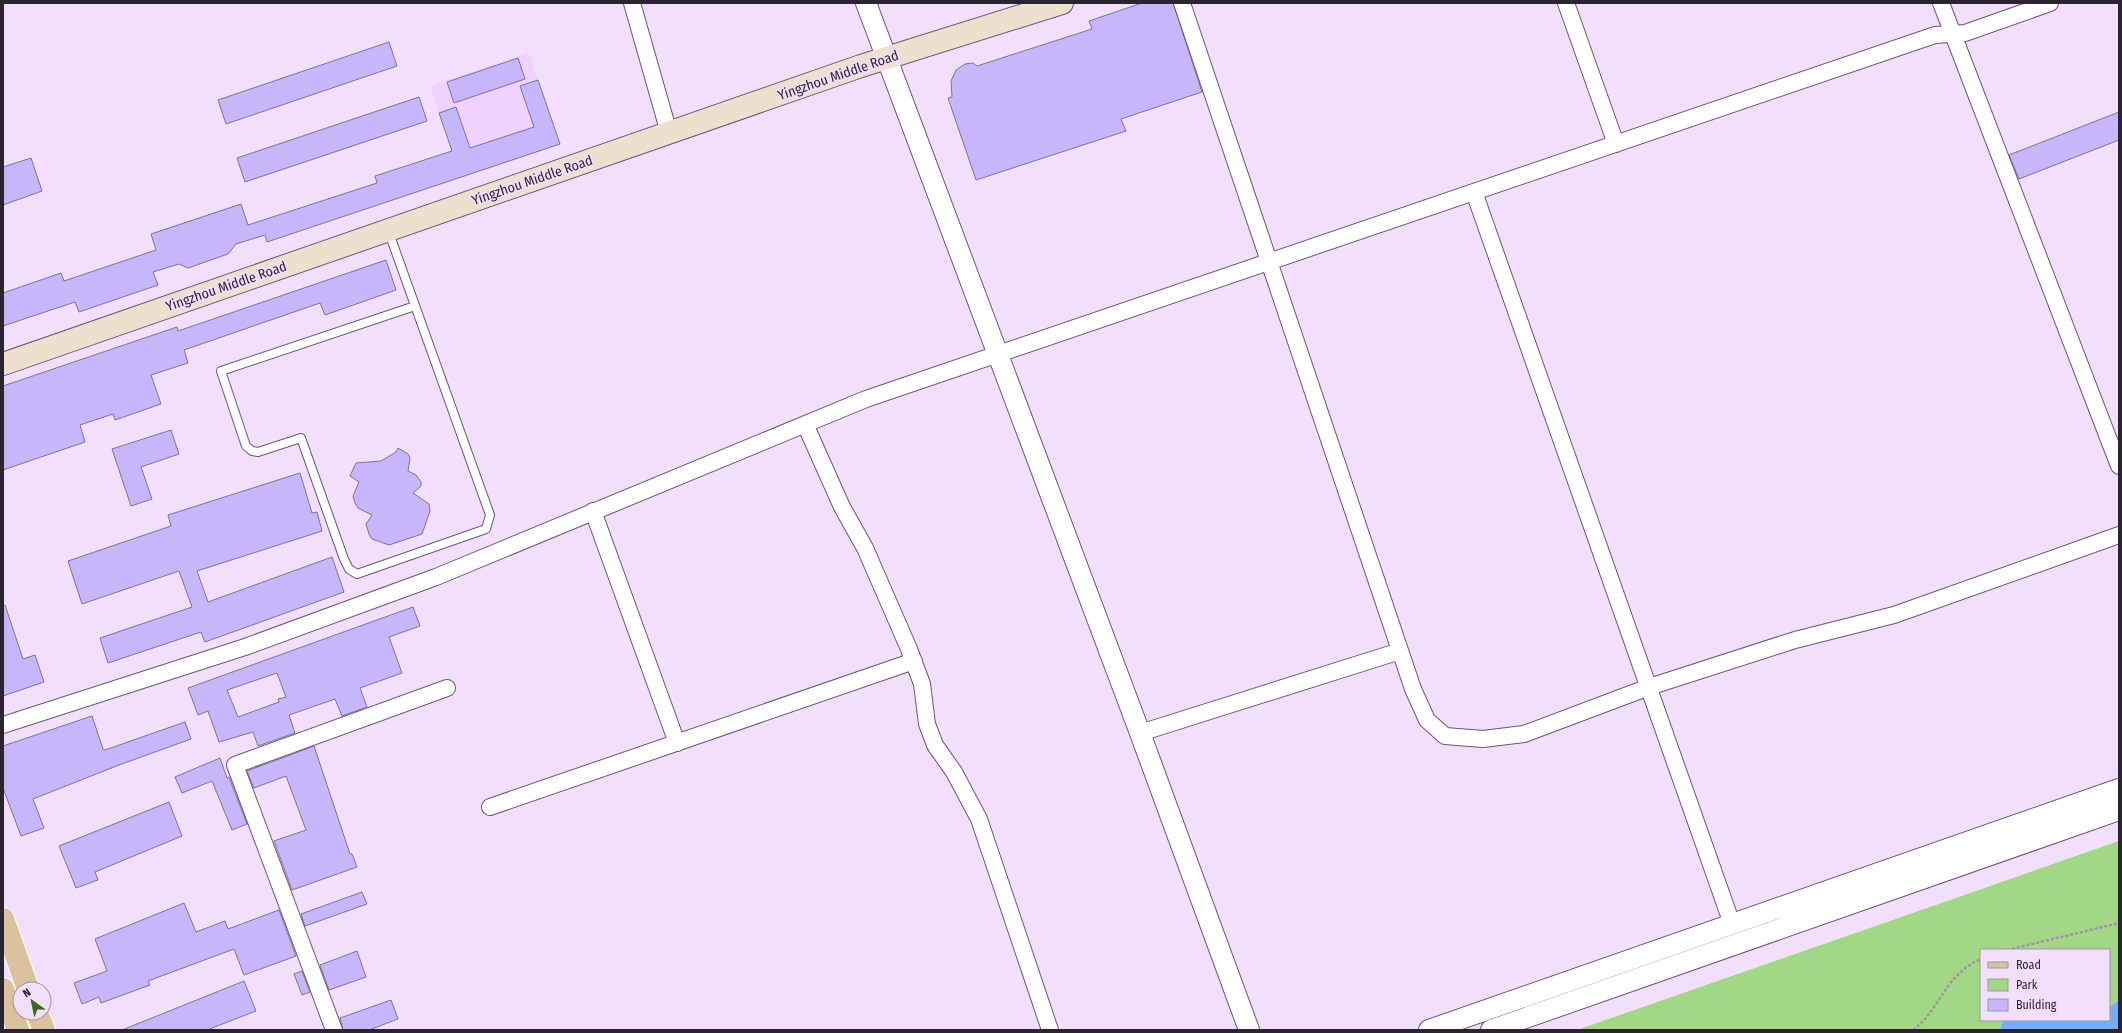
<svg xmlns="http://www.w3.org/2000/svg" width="2122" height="1033" font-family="'Fira Sans Condensed',sans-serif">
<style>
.built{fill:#efd2fd}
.green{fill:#a2d885;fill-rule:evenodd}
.water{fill:#73affb}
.building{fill:#c7b7fa;stroke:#7b7396;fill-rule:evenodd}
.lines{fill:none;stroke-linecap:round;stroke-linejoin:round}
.service-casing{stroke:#6b5675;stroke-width:10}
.minor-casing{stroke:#6b5675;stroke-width:18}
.tertiary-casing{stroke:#6b5675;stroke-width:22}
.secondary-casing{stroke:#6b5675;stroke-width:24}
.primary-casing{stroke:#fff;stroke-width:24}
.path{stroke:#a192a9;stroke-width:2.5;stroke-dasharray:3 2;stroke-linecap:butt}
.service{stroke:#fff;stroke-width:8}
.minor{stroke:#fff;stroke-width:16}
.tertiary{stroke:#fff;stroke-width:20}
.secondary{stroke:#ede0cf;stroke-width:22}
.primary{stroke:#dac29f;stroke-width:22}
.labels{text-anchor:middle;stroke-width:3.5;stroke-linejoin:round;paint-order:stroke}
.street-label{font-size:14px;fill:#2c2330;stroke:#f2dffc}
</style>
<rect width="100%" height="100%" fill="#f2dffc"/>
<path class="built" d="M529 53 559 144 461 177 430 86Z"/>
<path class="green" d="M2119 841V1030H1577ZM1981 950H2109V1020H1981Z"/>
<path class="water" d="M2119 1001V1030H2000L2003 1020H2109V1007Z"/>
<path class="building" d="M1142 3H1173L1202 92 1121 119 1126 131 976 180 948 98 952 97 951 81 956 70 965 64 973 63 977 66 1092 29 1089 21Z
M389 42 397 66 226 124 218 100Z
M518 58 525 79 454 103 447 82Z
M538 80 560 144 267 242 265 235 236 244 228 254 188 268 179 264 153 272 158 285 79 312 75 302 3 326V293L61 273 64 281 156 250 151 234 241 204 248 225 377 183 375 176 452 151 439 113 456 107 470 148 534 127 520 86Z
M419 97 427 121 245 182 237 158Z
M2119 112V140L2019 179 2009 155Z
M31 158 42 191 3 205V167Z
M386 260 396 290 325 315 320 303 184 350 188 363 151 375 161 404 115 420 113 414 80 425 85 442 3 470V386L177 327 178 331Z
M171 430 179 454 141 467 152 499 131 506 112 449Z
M398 448 408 454 410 458 408 471 416 475 421 482V486L413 493 429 504 430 511 422 534 389 545 372 539 369 534 366 524 372 515 358 508 355 503 353 496 359 482 350 476 356 463 381 461 396 452Z
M300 473 312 513 317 512 322 531 197 571 208 602 332 557 344 592 205 642 201 632 108 663 100 638 192 607 179 571 82 604 68 561 171 526 168 515Z
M5 605 23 659 35 655 44 682 3 696V606Z
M413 607 420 626 389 637 402 673 360 688 367 707 342 716 335 699 289 715 295 733 258 746 253 732 219 742 208 711 198 715 188 688ZM277 673 286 697 278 699 279 702 238 717 227 690Z
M92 716 103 749 105 750 185 722 191 739 119 765 33 799 44 828 21 836 3 788V746Z
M314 746 350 854H352L357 867 292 890 274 841 306 830 286 776 254 788 247 771Z
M220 758 227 778 229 777 247 824 232 830 212 781 182 793 175 777Z
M169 802 182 836 95 872 98 880 76 888 59 846Z
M362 892 367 904 305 926 301 914Z
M184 903 196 932 225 921 228 929 279 910 296 956 244 975 234 949 148 981 150 985 101 1003 99 997 82 1004 74 983 107 971 95 939Z
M357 951 366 977 329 990 320 965Z
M302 971 310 992 302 995 294 974Z
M244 981 256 1011 207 1030H122Z
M391 1000 398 1019 369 1030H343L340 1018Z"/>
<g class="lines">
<g class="service-casing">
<path id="service" d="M388 230 490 515 486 529 357 574 349 569 344 559 301 438 258 452 252 451 246 446 221 371 415 306"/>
</g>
<g class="minor-casing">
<path id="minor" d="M632 3 669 133
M1182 3 1413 689 1427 720 1445 736 1483 739 1524 734 1649 687 1795 640 1894 615 2119 535
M1566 3 1616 144
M1941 3 2119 466
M1474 192 1732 924
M805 424 842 507 865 548 909 649 922 684 927 724 935 745 954 772 979 819 1050 1030
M593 511 677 743
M3 725 245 647 436 577 866 399 1935 35 1965 33 2050 3
M1140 733 1400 651
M490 807 914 661
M334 1030 235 765 447 688"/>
</g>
<g class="tertiary-casing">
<path id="tertiary" d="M866 3 1140 733 1249 1030
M1429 1030 2119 789
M1491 1030 2119 810"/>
</g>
<g class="secondary-casing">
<path id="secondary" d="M3 364 861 66 1062 3"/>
</g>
<g class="primary-casing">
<path id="primary" d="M3 919 28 989
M3 989 18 1030
M37 1013 44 1030"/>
</g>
<path class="path" d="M2007 950 2119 923
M1913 1030C1941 1009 1944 975 1981 959"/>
<use href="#service" class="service"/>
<use href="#minor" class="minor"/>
<use href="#tertiary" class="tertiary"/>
<use href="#secondary" class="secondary"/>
<use href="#primary" class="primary"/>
</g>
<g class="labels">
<g class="street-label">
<text transform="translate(838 75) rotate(-19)" y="5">Yingzhou Middle Road</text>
<text transform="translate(532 180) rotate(-19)" y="5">Yingzhou Middle Road</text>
<text transform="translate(226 286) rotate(-19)" y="5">Yingzhou Middle Road</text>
</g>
</g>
<rect width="2122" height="1033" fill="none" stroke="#2c2330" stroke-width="8"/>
<rect x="1980" y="949" width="130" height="72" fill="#f2dffc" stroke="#a394aa"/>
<rect x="1988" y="962" width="20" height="6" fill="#dac29f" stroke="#a394aa"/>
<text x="2016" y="969" font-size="12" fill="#2c2330">Road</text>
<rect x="1988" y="979" width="20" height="12" fill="#a2d885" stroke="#a394aa"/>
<text x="2016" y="989" font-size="12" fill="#2c2330">Park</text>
<rect x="1988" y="999" width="20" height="12" fill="#c7b7fa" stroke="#a394aa"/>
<text x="2016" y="1009" font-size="12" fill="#2c2330">Building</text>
<g transform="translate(32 1001) rotate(327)"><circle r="19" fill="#f2dffc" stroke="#a394aa"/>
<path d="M0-3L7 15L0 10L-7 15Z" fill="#3e6723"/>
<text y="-6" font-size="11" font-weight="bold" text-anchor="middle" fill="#2c2330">N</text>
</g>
</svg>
